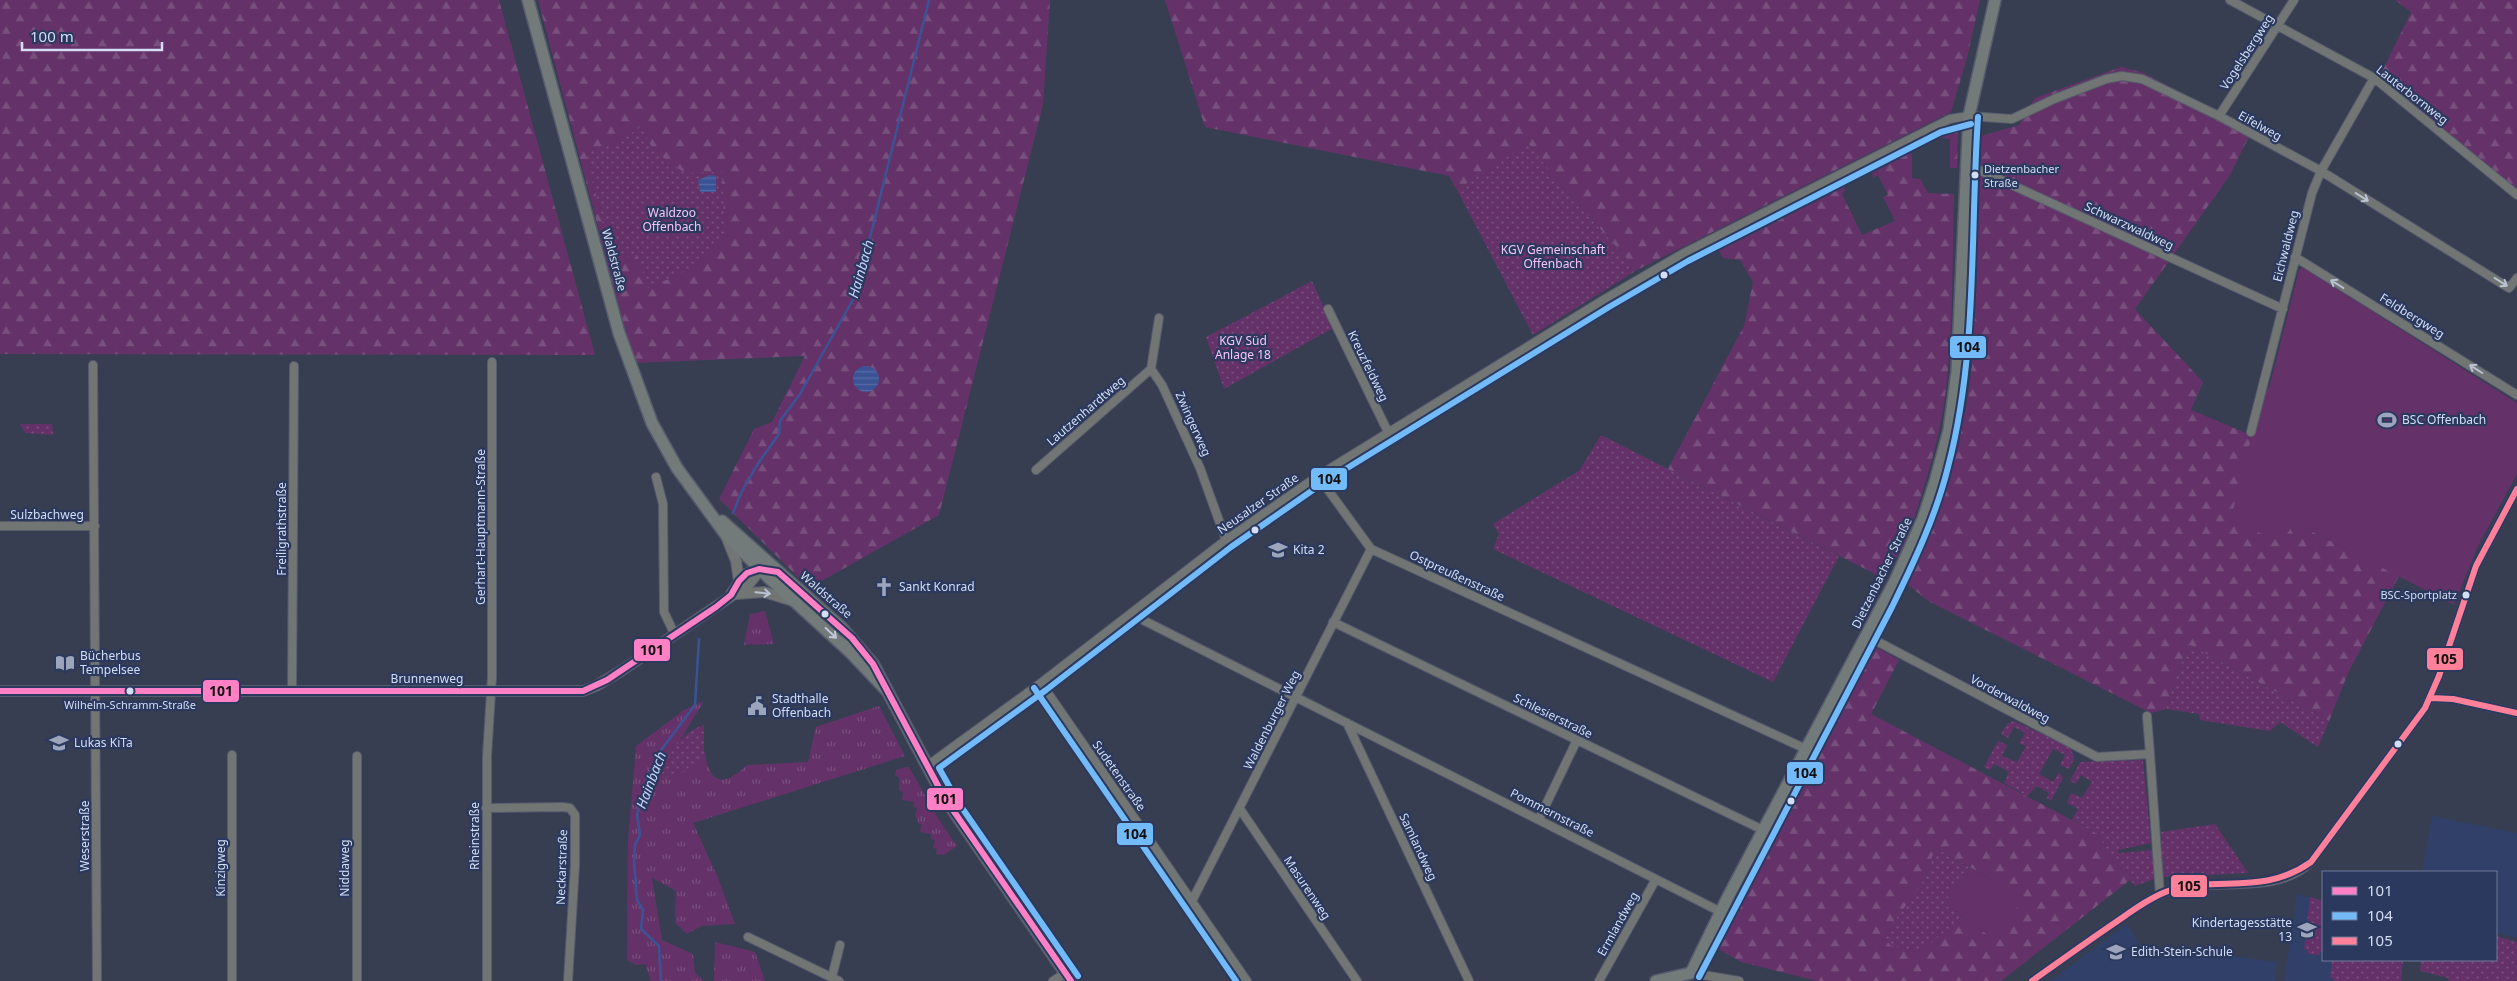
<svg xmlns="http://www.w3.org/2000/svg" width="2517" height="981" font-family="'Noto Sans',sans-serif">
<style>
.built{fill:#314068}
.grass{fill:url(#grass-tufts)}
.forest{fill:url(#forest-firs);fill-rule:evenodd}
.park{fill:url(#park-dots)}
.pitch{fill:#643268}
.water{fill:url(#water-rules)}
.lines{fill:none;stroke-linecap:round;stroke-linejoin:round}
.stream{stroke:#3b5395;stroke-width:2.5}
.minor-casing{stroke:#565b6d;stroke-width:10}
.tertiary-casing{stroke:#565b6d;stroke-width:12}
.secondary-casing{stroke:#565b6d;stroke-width:14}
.minor{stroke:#717675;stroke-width:8}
.tertiary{stroke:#717675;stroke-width:10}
.secondary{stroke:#727a7a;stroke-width:11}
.bus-1-casing{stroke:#2b395e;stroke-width:10}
.bus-2-casing{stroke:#2b395e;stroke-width:10}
.bus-3-casing{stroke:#2b395e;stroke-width:10}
.bus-1{stroke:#ff80c5;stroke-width:6}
.bus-2{stroke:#73baf8;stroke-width:6}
.bus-3{stroke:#ff8098;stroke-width:6}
.oneway{stroke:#bac3d4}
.oneway2{stroke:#c0c9dc}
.bus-dot{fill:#d3ddf4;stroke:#2b395e;stroke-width:2}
.labels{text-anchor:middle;stroke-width:4.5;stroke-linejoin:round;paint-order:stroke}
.bus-label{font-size:11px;fill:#d3ddf4;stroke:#2b395e;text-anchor:start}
.street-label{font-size:12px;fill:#d3ddf4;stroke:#2b395e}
.park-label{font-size:12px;fill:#f8c3f6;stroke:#2b395e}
.poi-label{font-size:12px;fill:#d3ddf4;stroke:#2b395e;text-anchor:start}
.water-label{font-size:14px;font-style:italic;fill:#c2d3fc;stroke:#2b395e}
.line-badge{stroke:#2b395e;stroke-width:2}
.pale-badge-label{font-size:14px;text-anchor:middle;font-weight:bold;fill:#111}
</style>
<defs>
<pattern id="grass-tufts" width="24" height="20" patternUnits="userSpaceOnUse" patternTransform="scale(1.25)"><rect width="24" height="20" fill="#643268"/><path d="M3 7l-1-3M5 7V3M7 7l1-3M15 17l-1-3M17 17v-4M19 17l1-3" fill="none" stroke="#794f7e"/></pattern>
<pattern id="forest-firs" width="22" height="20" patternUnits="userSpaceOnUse" patternTransform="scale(1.25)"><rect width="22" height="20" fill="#643268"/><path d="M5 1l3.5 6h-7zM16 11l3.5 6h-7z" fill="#794f7e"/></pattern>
<pattern id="park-dots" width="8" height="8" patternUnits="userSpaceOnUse" patternTransform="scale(1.25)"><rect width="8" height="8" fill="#643268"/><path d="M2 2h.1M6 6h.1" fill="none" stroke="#794f7e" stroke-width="1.8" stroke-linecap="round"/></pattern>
<pattern id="water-rules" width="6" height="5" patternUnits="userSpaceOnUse" patternTransform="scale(1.25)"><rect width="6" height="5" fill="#3b5395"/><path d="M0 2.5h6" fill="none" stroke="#566ba4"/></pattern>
</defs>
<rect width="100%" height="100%" fill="#373e52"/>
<path class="built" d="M2432 816 2517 833V938L2496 933V872H2422Z
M2297 894 2323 901V960H2403L2401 981H2284Z
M2127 924 2146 955 2164 947 2277 962 2275 981H2050Z"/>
<path class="grass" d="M765 611 774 644 744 645 750 614Z
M704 701 660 773 668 777 684 751 705 752C709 785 724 787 747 765L808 762 816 727 879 706 905 756 693 823 718 878 735 924 701 926 687 934 675 923 676 891 652 878 662 940 693 954 695 973 704 981H651L645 964 636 965 627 960 628 841 636 746 684 710Z
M906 767H909L939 820 957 846 944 855 936 854 937 849 933 848 935 840 931 839V834L920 832 921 824 917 823 918 818 915 817 917 808 913 807 914 802 902 800 903 792 899 791V777L895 776 896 770Z
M715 942 755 952 765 981H714Z"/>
<path class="forest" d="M0 0H499L595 355 0 354Z
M538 0H1050L1043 105 939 515 809 588 719 499 754 429 772 422 805 356 634 363Z
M1165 0H1980L1967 58 1951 112 1637 270 1560 184 1528 144 1457 190 1449 176 1205 127Z
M2395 0H2517V193L2380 76 2411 12Z
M2121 67 2144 73 2252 130 2230 175 2135 309 2203 382 2191 410 2253 436 2294 522 2399 576 2348 673 2329 721 2190 645C2179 665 2174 687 2166 709L2151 713 1928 601 1905 582 1933 524 1956 452 1966 408 1972 366 1981 136 2019 125 2035 98Z
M1949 124 1958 128 1957 168H1950V139L1936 137 1904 147 1912 154V178L1920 179 1928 193 1954 194C1952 263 1954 335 1944 404 1939 436 1930 468 1920 500 1911 526 1902 558 1881 577L1668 469 1744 326 1753 282 1740 260 1723 258 1716 245 1843 177 1845 190 1842 194 1862 235 1895 221 1883 197 1888 195 1878 175 1873 178 1870 164 1921 135 1924 137Z
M1872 645 1899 660 1871 714 2098 834 2109 854 2130 880 2001 981H1817L1741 962 1717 948ZM1935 848 2024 897 1993 938 1919 887 1926 877Z"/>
<path class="park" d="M641 126 654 151 685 173 722 172 725 236C708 263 676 276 648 288L637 255 612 260 585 152 616 144Z
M1528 143 1560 184 1637 270 1533 335 1457 190Z
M1312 281 1333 328 1224 389 1206 337Z
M20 424H52L53 435 25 433Z
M1601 435 1839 556 1773 682 1493 549 1499 534 1493 524 1580 470Z
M2190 645 2329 721 2318 747 2280 722 2270 731 2200 720 2199 714 2166 709C2174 687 2179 665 2190 645Z
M2014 721 2071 748 2074 759 2069 769 2060 765 2065 755 2053 749 2039 774 2053 782 2059 773 2063 778 2051 801 2047 798 2049 793 2037 786 2027 796 2004 783 2009 772 1994 764 1990 770 1984 767 1998 741 2007 745 2002 756 2017 762 2026 746 2019 743 2025 733 2014 727 2008 738 2001 734 2007 724Z
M704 725V753C692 765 679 780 661 776 669 753 680 733 704 725Z
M2143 760 2151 843 2118 850 2119 853 2152 850 2154 879 2135 886 2109 854 2098 834 2072 820 2078 809 2067 803 2071 793 2082 798 2092 782 2081 775 2076 784 2070 781 2080 762Z
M2215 824 2248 873 2163 877 2161 832Z
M1935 848 1969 867 1944 904 1962 917 1919 953 1890 945 1884 936 1926 877Z
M2310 897 2323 901V951L2320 952V955L2308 954V950L2304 949Z
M2496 936 2517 942V981H2449L2448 978 2420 971 2421 960H2496Z
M2332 960H2403L2401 981H2333L2334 978H2330Z"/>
<path class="pitch" d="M2302 267 2517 403V474L2477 548 2454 605 2294 522 2283 541 2230 522 2264 387 2269 388 2299 270Z
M1969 867 2025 897 1994 939 1944 904Z"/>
<path class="water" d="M710 175 716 176V192H700L698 180Z
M853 379a13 13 0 1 1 26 0a13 13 0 1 1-26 0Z"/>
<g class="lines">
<path class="stream" d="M733 513 741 493 757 465 779 434 780 421 800 394 856 294 929 0
M661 981 659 946 641 929 643 910 637 900 634 862 635 845 640 835 637 815 647 779 658 754 695 705 699 639"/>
<g class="minor-casing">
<path id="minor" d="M2230 0 2374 78 2517 195
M2219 116 2294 0
M1966 164 2283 309
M2295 257 2517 395
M1328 309 1388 432
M1159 318 1151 369 1162 385 1200 468 1226 540
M93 365 97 981
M2251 432 2312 193 2321 171 2374 78
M1036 470 1151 369
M1318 476 1371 549 1806 749
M656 477 663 504 664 612 675 635
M0 526H95
M1131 614 1721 912
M1333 622 1763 830
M1867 636 2097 757 2150 754 2160 895
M1041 683 1247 981
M292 692 294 366
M2431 698 2453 699 2517 713
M2147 716 2150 754
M1347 723 1469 981
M232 755V981
M357 756V981
M927 766 1041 683 1226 540 1318 476 1605 299 1684 253 1950 119 1969 116 2012 119 2054 99 2106 79 2122 76 2142 79 2219 116 2321 171 2509 288 2517 278
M486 808 562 807 570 808 575 815V865L568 981
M1240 809 1357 981
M1539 819 1577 740
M1192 901 1371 549
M748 937 839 981
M1691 973 1739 981
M832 977 840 945
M487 981V756L492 677V362
M1053 981 1066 973
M1599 981 1656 879
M2032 981C2057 963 2082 946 2107 928 2127 915 2146 899 2169 891 2214 876 2274 897 2311 862L2425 708 2439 676 2476 566 2517 489"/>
</g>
<g class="tertiary-casing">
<path id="tertiary" d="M726 536 736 561 739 581
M731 594 745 574 762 569
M737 594 764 592 793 601
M0 691H583L596 686 621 671 749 584 756 575 760 562"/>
</g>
<g class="secondary-casing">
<path id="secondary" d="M528 0 619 333 652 423 677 468 726 535 770 579 850 652 887 691
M722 521 842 628 873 664 944 797 1071 981
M1656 981 1691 973 1729 895 1895 581 1923 519 1935 482 1949 430 1957 372 1969 116 1995 0"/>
</g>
<use href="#minor" class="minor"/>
<use href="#tertiary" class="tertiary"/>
<use href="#secondary" class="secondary"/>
<g class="bus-1-casing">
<path id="bus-1" d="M0 691H583L607 680 716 607 731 595 739 581 747 573 759 569 778 572 852 638 873 664 944 797 1071 981"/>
</g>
<g class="bus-2-casing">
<path id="bus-2" d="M1034 688 1236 981
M1078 976 958 802 939 768 1046 690 1231 547 1323 483 1609 307 1688 261 1941 132 1971 124
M1699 977 1892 607C1914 562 1936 516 1948 467 1978 353 1970 233 1978 117"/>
</g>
<g class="bus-3-casing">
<path id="bus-3" d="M2431 698 2453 699 2517 713
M2032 981C2060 961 2088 941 2116 922 2132 911 2149 898 2168 891 2219 875 2263 896 2311 862L2425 708 2439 676 2476 566 2517 489"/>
</g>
<use href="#bus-1" class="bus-1"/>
<use href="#bus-2" class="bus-2"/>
<use href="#bus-3" class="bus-3"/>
</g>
<defs><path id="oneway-shaft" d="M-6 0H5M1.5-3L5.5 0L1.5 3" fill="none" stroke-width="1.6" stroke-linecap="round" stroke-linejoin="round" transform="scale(1.25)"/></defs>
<g class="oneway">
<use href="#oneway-shaft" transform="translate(2362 197) rotate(32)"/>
<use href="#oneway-shaft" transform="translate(2501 282) rotate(32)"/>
<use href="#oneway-shaft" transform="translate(2337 284) rotate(-148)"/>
<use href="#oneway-shaft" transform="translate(2476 369) rotate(-148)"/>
<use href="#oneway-shaft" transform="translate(763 593) rotate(6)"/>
</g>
<use class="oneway2" href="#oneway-shaft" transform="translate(831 633) rotate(43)"/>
<defs>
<g id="stadium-bare" transform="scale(1.5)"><path d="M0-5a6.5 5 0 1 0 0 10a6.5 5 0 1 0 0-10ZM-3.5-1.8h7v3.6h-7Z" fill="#9ca5bb" stroke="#2b395e" stroke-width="2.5" paint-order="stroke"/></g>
<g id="school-bare" transform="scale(1.5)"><path d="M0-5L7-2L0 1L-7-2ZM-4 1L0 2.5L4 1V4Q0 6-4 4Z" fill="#9ca5bb" stroke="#2b395e" stroke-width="2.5" paint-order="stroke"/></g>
<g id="church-bare" transform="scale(1.5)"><path d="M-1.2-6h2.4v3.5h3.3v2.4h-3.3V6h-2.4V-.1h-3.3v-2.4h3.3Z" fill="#9ca5bb" stroke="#2b395e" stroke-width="2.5" paint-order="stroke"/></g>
<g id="library-bare" transform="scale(1.5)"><path d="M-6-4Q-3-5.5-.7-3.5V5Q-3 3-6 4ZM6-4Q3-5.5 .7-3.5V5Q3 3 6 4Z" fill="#9ca5bb" stroke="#2b395e" stroke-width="2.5" paint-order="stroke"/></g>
<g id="civic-bare" transform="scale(1.5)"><path d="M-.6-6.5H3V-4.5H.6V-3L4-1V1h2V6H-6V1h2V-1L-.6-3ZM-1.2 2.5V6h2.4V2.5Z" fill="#9ca5bb" stroke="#2b395e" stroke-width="2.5" paint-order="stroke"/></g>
</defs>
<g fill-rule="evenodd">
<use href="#stadium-bare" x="2387" y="420"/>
<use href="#school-bare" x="1278" y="550"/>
<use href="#church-bare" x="884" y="587"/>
<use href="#library-bare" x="65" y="663"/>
<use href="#civic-bare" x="757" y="706"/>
<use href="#school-bare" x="59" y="743"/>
<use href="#school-bare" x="2307" y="930"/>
<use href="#school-bare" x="2116" y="952"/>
</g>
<g class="bus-dot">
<circle cx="1975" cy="175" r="4.5"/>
<circle cx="1664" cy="275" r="4.5"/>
<circle cx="1255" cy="530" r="4.5"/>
<circle cx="2466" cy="595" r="4.5"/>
<circle cx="825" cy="614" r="4.5"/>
<circle cx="130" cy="691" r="4.5"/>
<circle cx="2398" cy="744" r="4.5"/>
<circle cx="1791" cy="801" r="4.5"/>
</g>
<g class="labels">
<g class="bus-label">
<text x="1984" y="173">Dietzenbacher<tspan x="1984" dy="14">Straße</tspan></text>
<text x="2457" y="599" text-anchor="end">BSC-Sportplatz</text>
<text x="130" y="709" text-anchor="middle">Wilhelm-Schramm-Straße</text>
</g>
<g class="street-label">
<text transform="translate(2247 52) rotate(-57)" y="4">Vogelsbergweg</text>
<text transform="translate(2412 95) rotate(38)" y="4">Lauterbornweg</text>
<text transform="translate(2260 126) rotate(29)" y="4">Eifelweg</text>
<text transform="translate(2129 226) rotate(25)" y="4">Schwarzwaldweg</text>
<text transform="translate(2286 246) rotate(-76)" y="4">Eichwaldweg</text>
<text transform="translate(614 260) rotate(75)" y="4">Waldstraße</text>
<text transform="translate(2412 316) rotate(32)" y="4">Feldbergweg</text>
<text transform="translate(1368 366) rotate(64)" y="4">Kreuzfeldweg</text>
<text transform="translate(1086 411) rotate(-41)" y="4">Lautzenhardtweg</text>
<text transform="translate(1193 424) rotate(66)" y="4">Zwingerweg</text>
<text transform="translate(1258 504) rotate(-35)" y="4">Neusalzer Straße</text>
<text x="47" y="519">Sulzbachweg</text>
<text transform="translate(481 527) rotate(-90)" y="4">Gerhart-Hauptmann-Straße</text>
<text transform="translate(282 529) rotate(-90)" y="4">Freiligrathstraße</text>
<text transform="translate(1882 573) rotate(-64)" y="4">Dietzenbacher Straße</text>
<text transform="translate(1457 576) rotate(25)" y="4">Ostpreußenstraße</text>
<text transform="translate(826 595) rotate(41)" y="4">Waldstraße</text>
<text x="427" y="683">Brunnenweg</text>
<text transform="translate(2010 699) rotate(28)" y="4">Vorderwaldweg</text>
<text transform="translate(1553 716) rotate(26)" y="4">Schlesierstraße</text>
<text transform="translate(1272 720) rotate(-63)" y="4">Waldenburger Weg</text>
<text transform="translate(1119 776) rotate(55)" y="4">Sudetenstraße</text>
<text transform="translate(1552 813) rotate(27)" y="4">Pommernstraße</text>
<text transform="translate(85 836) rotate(-90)" y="4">Weserstraße</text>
<text transform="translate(475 836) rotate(-90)" y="4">Rheinstraße</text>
<text transform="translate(1418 847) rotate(65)" y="4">Samlandweg</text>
<text transform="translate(562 867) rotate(-88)" y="4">Neckarstraße</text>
<text transform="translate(221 868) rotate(-90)" y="4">Kinzigweg</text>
<text transform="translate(345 868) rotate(-90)" y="4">Niddaweg</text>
<text transform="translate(1307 888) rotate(56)" y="4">Masurenweg</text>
<text transform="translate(1618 924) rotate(-61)" y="4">Ermlandweg</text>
</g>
<g class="park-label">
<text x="672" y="217">Waldzoo<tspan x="672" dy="14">Offenbach</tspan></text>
<text x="1553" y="254">KGV Gemeinschaft<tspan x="1553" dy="14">Offenbach</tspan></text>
<text x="1243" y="345">KGV Süd<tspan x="1243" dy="14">Anlage 18</tspan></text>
</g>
<g class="poi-label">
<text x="2402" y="424">BSC Offenbach</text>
<text x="1293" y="554">Kita 2</text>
<text x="899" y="591">Sankt Konrad</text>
<text x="80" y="660">Bücherbus<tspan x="80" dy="14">Tempelsee</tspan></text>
<text x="772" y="703">Stadthalle<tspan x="772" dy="14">Offenbach</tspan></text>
<text x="74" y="747">Lukas KiTa</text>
<text x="2292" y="927" text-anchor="end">Kindertagesstätte<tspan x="2292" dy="14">13</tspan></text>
<text x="2131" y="956">Edith-Stein-Schule</text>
</g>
<g class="water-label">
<text transform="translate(861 269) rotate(-74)" y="5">Hainbach</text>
<text transform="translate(651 780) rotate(-69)" y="5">Hainbach</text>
</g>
</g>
<g class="line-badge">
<rect x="1949" y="335" width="38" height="24" rx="5" fill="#73baf8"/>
<rect x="1310" y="467" width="38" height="24" rx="5" fill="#73baf8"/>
<rect x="633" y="638" width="38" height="24" rx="5" fill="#ff80c5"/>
<rect x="2426" y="647" width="38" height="24" rx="5" fill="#ff8098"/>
<rect x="202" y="679" width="38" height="24" rx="5" fill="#ff80c5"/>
<rect x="1786" y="761" width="38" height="24" rx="5" fill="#73baf8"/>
<rect x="926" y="787" width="38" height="24" rx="5" fill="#ff80c5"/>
<rect x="1116" y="822" width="38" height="24" rx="5" fill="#73baf8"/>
<rect x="2170" y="874" width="38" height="24" rx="5" fill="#ff8098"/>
</g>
<g class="pale-badge-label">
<text x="1968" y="352">104</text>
<text x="1329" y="484">104</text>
<text x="652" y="655">101</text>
<text x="2445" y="664">105</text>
<text x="221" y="696">101</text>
<text x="1805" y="778">104</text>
<text x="945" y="804">101</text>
<text x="1135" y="839">104</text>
<text x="2189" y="891">105</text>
</g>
<rect x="2322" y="871" width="175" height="90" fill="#2b395e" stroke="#6e7b9a"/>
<rect x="2332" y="887" width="25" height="8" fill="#ff80c5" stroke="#6e7b9a"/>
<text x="2367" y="896" font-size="15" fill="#d3ddf4">101</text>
<rect x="2332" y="912" width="25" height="8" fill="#73baf8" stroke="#6e7b9a"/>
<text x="2367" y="921" font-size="15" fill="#d3ddf4">104</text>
<rect x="2332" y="937" width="25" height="8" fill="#ff8098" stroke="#6e7b9a"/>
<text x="2367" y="946" font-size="15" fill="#d3ddf4">105</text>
<path d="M22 42v8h140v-8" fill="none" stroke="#d3ddf4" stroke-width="2.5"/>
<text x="30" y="42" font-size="15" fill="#d3ddf4" stroke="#2b395e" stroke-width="4" paint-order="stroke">100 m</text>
</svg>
